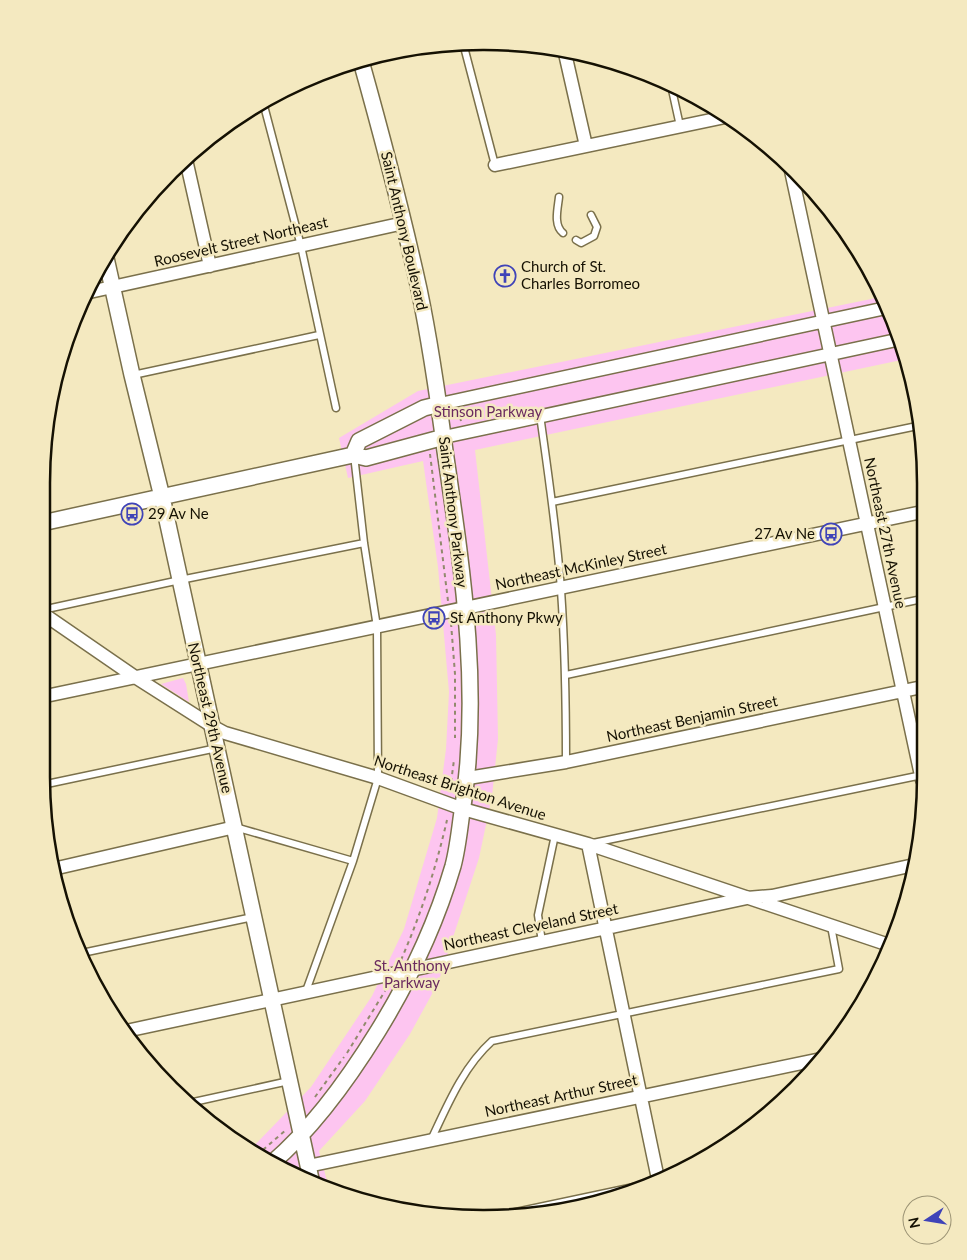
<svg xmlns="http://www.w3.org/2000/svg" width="967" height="1260" font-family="Lato,sans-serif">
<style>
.green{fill:#fdc5f0}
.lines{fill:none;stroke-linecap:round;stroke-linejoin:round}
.service-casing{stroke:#7a704b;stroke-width:9}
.minor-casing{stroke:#7a704b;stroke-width:15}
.tertiary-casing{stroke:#7a704b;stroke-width:18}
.path{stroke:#928a6d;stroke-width:2;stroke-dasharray:4 4;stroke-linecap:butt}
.service{stroke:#fff;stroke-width:6}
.minor{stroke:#fff;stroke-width:12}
.tertiary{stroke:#fff;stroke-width:15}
.labels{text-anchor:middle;stroke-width:5;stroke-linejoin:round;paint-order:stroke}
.street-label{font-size:15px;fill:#151103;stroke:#f4e9c0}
.poi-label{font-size:15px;fill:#151103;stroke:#f4e9c0;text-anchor:start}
.park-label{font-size:15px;fill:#6a2a5f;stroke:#f4e9c0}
.rim{fill:none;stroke:#151103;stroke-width:2.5}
</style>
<rect width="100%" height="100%" fill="#f4e9c0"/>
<path class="green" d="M881 297 902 341 906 359 475 450 496 635 498 739 492 796 479 858 438 983 410 1034 365 1101 319 1151 327 1181 318 1183 263 1160 250 1150 311 1087 372 996 404 929 437 818 446 749 449 692 438 567 423 461 348 478 339 438 418 391Z
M183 678 186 684 189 702 161 684Z"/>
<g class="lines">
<g class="service-casing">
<path id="service" d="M463 43 495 165
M671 85 680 126
M263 102 301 246 336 408
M559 197C558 208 553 225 563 233
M576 240 581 243 594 236 597 227 591 215
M133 375 319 335
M540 415C548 473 557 532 561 590 565 647 566 705 566 762
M552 502 922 425
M42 610 180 580 364 543
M566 675 922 599
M42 785 217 748
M235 827 353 861
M593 843 922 775
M542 942 538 915 555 835
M82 953 253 917
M306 991 353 861 378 778 377 627 364 543 354 455
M189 1103 289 1081
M431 1140C447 1106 463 1067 492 1041L839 969 831 926
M496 1216 648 1184"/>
</g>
<g class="minor-casing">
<path id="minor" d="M564 49 586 146
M187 164 210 266
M495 165 730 116
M790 166 922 780
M85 293 404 223
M440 404 886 308
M444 437 901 339
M42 613 135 677 212 726 225 733 378 778 463 809 588 844 892 946
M41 697 922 512
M468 778 566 762 922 687
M588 844 658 1179
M53 869 235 827
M126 1031C333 986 540 942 747 898L772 896 914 865
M308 1166 821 1059"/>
</g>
<g class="tertiary-casing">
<path id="tertiary" d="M106 258 132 375 162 497 311 1179
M353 455 359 441 424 408 440 404
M42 523 353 455 366 458 444 437
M272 1163C313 1128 349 1078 378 1031 410 979 436 924 453 866 457 851 459 835 461 819 482 697 463 573 445 451 438 397 430 342 419 289 402 212 382 136 361 61"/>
</g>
<path class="path" d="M459 411 461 421
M430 454 448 601
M451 623 455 674V738
M450 790 454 760
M401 960C421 914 436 868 447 820
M347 1053 385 991
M315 1097 344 1057
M257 1155 287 1129"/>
<use href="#service" class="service"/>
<use href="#minor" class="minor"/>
<use href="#tertiary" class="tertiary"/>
</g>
<defs>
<g id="church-ring" transform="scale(1.125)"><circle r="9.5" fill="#f4e9c0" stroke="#3f43b8" stroke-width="1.5"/><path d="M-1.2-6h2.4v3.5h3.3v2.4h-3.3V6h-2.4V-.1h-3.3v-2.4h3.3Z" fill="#3f43b8"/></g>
<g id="bus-ring" transform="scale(1.125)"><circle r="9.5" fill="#f4e9c0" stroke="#3f43b8" stroke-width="1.5"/><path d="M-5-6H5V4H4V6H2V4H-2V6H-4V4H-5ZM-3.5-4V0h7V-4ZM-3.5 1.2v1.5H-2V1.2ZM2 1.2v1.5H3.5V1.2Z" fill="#3f43b8"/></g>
</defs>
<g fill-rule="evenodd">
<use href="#church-ring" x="505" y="276"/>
<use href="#bus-ring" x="132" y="514"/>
<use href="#bus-ring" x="831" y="534"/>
<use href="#bus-ring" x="434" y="618"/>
</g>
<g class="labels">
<g class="street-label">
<text transform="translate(404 231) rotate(77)" y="5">Saint Anthony Boulevard</text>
<text transform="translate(241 242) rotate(-13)" y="5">Roosevelt Street Northeast</text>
<text transform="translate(453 512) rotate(83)" y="5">Saint Anthony Parkway</text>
<text transform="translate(885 533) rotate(78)" y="5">Northeast 27th Avenue</text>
<text transform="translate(581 567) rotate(-12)" y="5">Northeast McKinley Street</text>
<text transform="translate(210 718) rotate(77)" y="5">Northeast 29th Avenue</text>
<text transform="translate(692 719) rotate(-12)" y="5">Northeast Benjamin Street</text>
<text transform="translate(460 788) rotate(18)" y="5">Northeast Brighton Avenue</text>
<text transform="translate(531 927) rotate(-12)" y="5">Northeast Cleveland Street</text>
<text transform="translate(561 1096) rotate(-12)" y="5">Northeast Arthur Street</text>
</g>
<g class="poi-label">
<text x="521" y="272">Church of St.<tspan x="521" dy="17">Charles Borromeo</tspan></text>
<text x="148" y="519">29 Av Ne</text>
<text x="815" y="539" text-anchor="end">27 Av Ne</text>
<text x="450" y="623">St Anthony Pkwy</text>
</g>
<g class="park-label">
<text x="488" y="417">Stinson Parkway</text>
<text x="412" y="971">St. Anthony<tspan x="412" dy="17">Parkway</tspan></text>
</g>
</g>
<path d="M0 0H967V1260H0ZM483 50H484A433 433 0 0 1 917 483V777A433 433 0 0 1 484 1210H483A433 433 0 0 1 50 777V483A433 433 0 0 1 483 50Z" fill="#f4e9c0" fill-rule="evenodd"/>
<path class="rim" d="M483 50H484A433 433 0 0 1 917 483V777A433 433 0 0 1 484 1210H483A433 433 0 0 1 50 777V483A433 433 0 0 1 483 50Z"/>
<g transform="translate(927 1220) rotate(258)"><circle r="24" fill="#f4e9c0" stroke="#9b9374"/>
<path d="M0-4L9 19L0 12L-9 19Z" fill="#3f43b8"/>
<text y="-8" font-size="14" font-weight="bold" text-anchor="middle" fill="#151103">N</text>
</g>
</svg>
